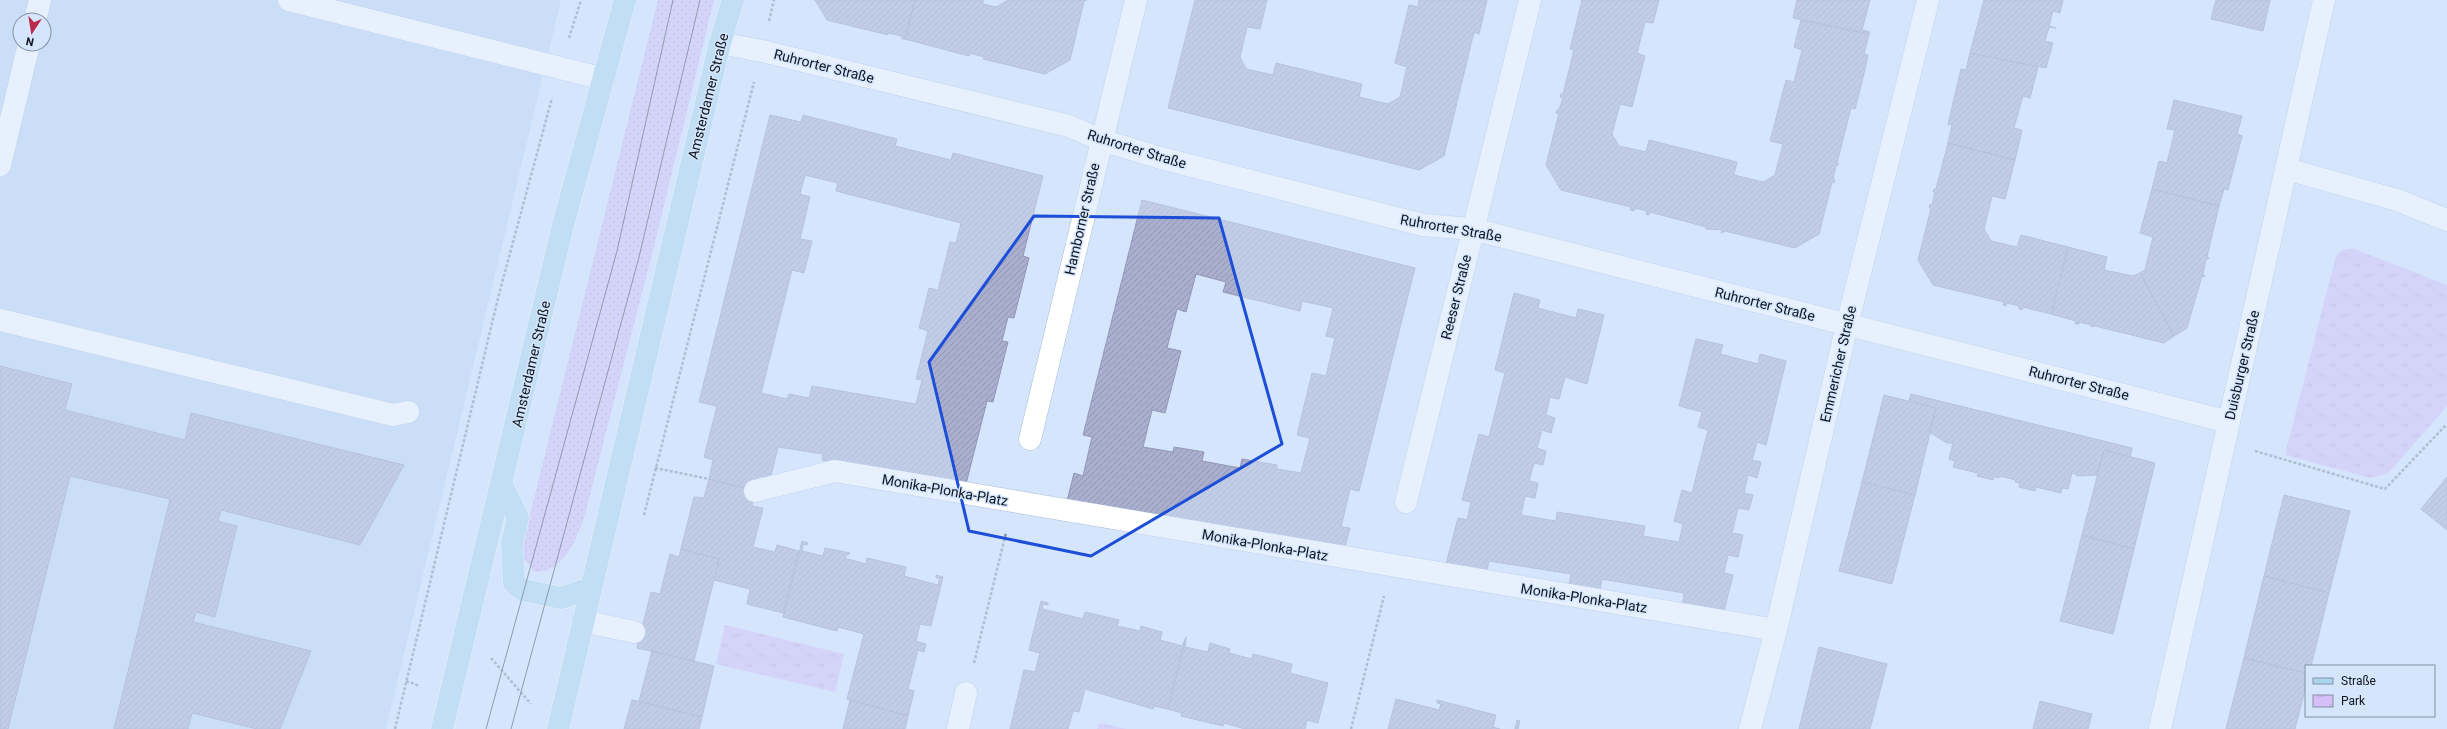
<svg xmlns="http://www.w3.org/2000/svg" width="2447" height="729" font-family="Roboto,sans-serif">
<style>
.built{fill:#c2d6f1;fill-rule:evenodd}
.grass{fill:url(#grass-dots)}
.park{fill:url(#park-tufts)}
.building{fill:url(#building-hatch);stroke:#9497b6;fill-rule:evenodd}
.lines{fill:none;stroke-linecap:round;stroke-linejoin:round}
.service-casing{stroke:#aabeda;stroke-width:23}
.pedestrian-casing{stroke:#aabeda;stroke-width:23}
.minor-casing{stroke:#aabeda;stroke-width:23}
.primary-casing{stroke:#fff;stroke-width:23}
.path{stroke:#8390a2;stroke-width:2.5;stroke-dasharray:3 2;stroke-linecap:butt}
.service{stroke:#fff;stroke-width:22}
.pedestrian{stroke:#fff;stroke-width:22}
.minor{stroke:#fff;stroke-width:22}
.primary{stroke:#aad5ec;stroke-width:22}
.tram{stroke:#39424f;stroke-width:1}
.marked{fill:none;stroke:#1d4ed8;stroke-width:3;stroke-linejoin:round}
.labels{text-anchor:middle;stroke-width:3;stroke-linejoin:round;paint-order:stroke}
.street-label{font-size:14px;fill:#0e151f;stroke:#d4e5fc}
</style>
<defs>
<pattern id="grass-dots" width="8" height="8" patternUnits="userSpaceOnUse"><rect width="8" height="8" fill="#d6bef7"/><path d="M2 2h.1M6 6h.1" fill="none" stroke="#b6a2d3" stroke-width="1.8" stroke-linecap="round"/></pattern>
<pattern id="park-tufts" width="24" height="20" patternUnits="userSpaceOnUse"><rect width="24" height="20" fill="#d6bef7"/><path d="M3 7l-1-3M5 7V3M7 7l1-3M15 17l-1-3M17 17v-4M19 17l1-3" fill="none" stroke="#b6a2d3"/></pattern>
<pattern id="building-hatch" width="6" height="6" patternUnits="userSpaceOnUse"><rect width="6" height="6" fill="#abafcf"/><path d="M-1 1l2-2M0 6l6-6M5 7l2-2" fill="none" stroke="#9296b1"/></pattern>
</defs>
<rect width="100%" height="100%" fill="#d4e5fc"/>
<path class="built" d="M0 0H561L386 729H0ZM20 20H44V44H20Z"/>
<path class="grass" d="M658 0H714L652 254 585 514C577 538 565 572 535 572L522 557 523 543Z"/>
<path class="park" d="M2352 248 2447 285V406L2392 469 2386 474 2371 478 2285 455 2336 256 2341 251Z
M725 625 844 654 835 692 716 664Z
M1099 723 1126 729H1097Z"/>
<path class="building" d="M815 0H915L905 39H902V36L888 33V35L827 20Z
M915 0H983V4L996 7 1008 0H1087L1084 1 1070 60 1045 74 983 59 984 57 970 53 969 56 905 39Z
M1195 0H1267L1260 29 1247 27 1240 57 1246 69 1273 75 1276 63 1362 84 1359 97 1388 104 1400 97 1407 67 1395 63 1409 5 1418 7 1419 0H1487L1479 34 1474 32 1444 156 1419 170 1168 108Z
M1582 0H1659L1653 23 1645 22 1637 53 1645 56 1632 107 1620 104 1612 134 1619 146 1646 152 1649 140 1737 162 1734 175 1763 182 1775 175 1783 144 1770 141 1786 80 1794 82 1802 50 1794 47 1801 20 1869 34 1864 54 1868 55 1862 82 1855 109 1851 108 1837 163 1839 164 1836 166 1833 179 1835 180 1834 183 1832 182 1819 234 1795 248 1725 231 1721 233 1722 230 1706 229V227L1650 212 1649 215 1646 214 1647 211 1635 208 1634 211 1630 210 1631 207 1561 190 1546 165 1559 113H1556L1557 110H1559L1563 98 1560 97 1561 94H1563L1574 50 1570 49Z
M1797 0H1870L1862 30 1870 32 1869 34 1793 18Z
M1984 0H2063L2060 13 2053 11 2049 26 2056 28 2049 27 2045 41 2053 43 2046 68 1970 53Z
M2216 0H2270L2263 31 2211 19Z
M1970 53 2038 67 2030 98 2023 96 2014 128 2022 130 2015 160 1948 143 1952 125 1948 124 1961 69 1966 70Z
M2174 100 2242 116 2237 134 2242 136 2228 190 2224 189 2219 206 2152 189 2159 161 2167 163 2175 130 2167 129Z
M770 115 801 122 803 115 897 139 895 146 951 160 953 153 1043 176 1023 256 1029 258 1014 318 1008 317 1002 341 1008 342 993 402 987 401 966 484 822 460 823 454 778 447 770 480 759 476 755 491 709 479 713 460 704 457 717 406 699 402ZM805 175 838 183 836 191 961 223 956 243 950 242 938 290 929 288 919 328 928 331 916 379 922 380 916 404 812 386 809 398 789 394 787 399 761 393 792 270 804 273 812 241 800 239 810 197 800 194Z
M1948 143 2015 160 2005 199 1992 196 1984 229 1991 241 2017 247 2021 235 2068 247 2051 314 2023 307 2022 310 2019 309V306L2006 303V306L2003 305 2004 302 1933 285 1918 260 1931 208H1929L1930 204 1932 205 1935 192H1933L1934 189H1936Z
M2152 189 2219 206 2207 257 2209 258 2206 260 2203 273 2205 277 2202 276 2187 328 2174 336 2140 273 2145 270 2153 237 2140 233Z
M1142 200 1415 268 1359 491 1350 489 1341 527 1350 528 1345 547 1067 501 1074 473 1083 476 1092 437 1083 435ZM1196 274 1226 282 1223 292 1300 311 1302 301 1333 308 1326 336 1335 338 1326 376 1312 373 1297 435 1310 438 1301 473 1277 469V465L1242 459 1240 468 1202 461 1204 452 1174 447 1173 452 1143 447 1152 410 1165 413 1181 351 1167 348 1177 309 1186 312Z
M2068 247 2107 257 2104 270 2133 276 2140 273 2174 336 2164 343 2095 326 2091 327 2092 325 2079 322V324H2075L2076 321 2051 314Z
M1514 293 1540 300 1538 308 1576 318 1578 309 1604 315 1587 384 1565 377 1559 399 1550 397 1546 415 1555 418 1551 433 1542 430 1537 448 1546 451 1543 465 1534 463 1529 481 1538 483 1535 498 1525 496 1521 515 1556 521 1557 512 1645 526 1643 536 1679 542 1683 524 1674 521 1682 490 1692 493 1708 430 1698 427 1702 412 1679 406 1696 339 1723 345 1720 354 1758 364 1760 354 1786 361 1766 445 1757 442 1752 460 1761 462 1757 478 1748 475 1744 493 1753 495 1749 510 1738 508 1732 533 1743 535 1738 557 1728 555 1724 573 1733 575 1724 611 1683 604 1684 593 1602 579 1600 590 1569 585 1571 574 1489 561 1487 571 1446 564 1458 518 1467 520 1471 502 1462 500 1479 434 1489 437 1505 373 1495 370Z
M0 366 72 384 65 410 185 440 191 413 404 465 360 545 221 510 218 521 237 526 215 617 196 612 193 622 311 651 280 729H257L192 713 188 729H114L170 499 70 476 8 729H0Z
M1911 394 2132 448 2130 457 2104 450 2097 475 2077 476 2076 474 2072 473 2068 489 2062 488 2061 493 2036 487 2035 491 2019 487 2020 483 2015 482 2016 480 1999 476V478L1994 477 1993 480 1977 476 1978 473 1953 467 1955 461 1949 459 1953 443H1947L1929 432 1936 408 1909 401Z
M1884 395 1936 408 1915 495 1862 482Z
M2104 450 2155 463 2134 549 2082 535Z
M2447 477V530L2421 509Z
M709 479 755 491 752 506 763 508 753 547 775 552 777 545 799 551 783 613 747 604 750 589 714 580 719 559 681 549 694 497 704 498Z
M1862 482 1915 495 1892 584 1839 571Z
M2284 495 2350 511 2329 593 2264 576Z
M2082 535 2134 549 2113 634 2060 621Z
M802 541 808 543 807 545 803 544 802 551 823 556 825 548 850 553 844 558 866 564 867 558 906 567 904 576 938 585 940 578H936V575L943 577 931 626 920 624 916 641 926 644 924 652 918 650 908 689 914 691 908 716 847 699 864 634 838 627 837 631 783 617Z
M681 549 719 559 694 661 637 648 651 592 660 594 670 554 679 557Z
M2264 576 2329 593 2311 666H2306V673L2244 658Z
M1041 601 1048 603V605L1043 604 1042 609 1083 619 1085 612 1119 620 1117 626 1140 631 1141 626 1162 632 1160 640 1182 646 1186 637 1168 709 1154 706 1153 709 1085 689 1079 712 1073 711 1068 729H1010L1024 670 1035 672 1040 653 1029 650Z
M1186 637 1185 647 1208 652 1210 643 1230 649 1229 653 1252 659 1253 654 1292 664 1290 673 1328 683 1318 723 1307 720 1305 729H1245L1224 723 1223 726 1181 716 1182 713 1168 709Z
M1819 647 1887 664 1870 729H1799Z
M652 651 714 666 702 717 639 701Z
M2244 658 2306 673V686L2295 729H2226Z
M1396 699 1439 710 1441 704 1437 703V700L1496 715 1493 727 1500 729H1388Z
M632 700 702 717 699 729H624Z
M850 700 908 716 905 729H843Z
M2040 701 2092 714 2088 729H2033Z
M1517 720 1520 721 1518 729H1515Z"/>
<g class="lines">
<g class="service-casing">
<path id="service" d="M289 0 604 79
M35 20 40 0
M0 165 29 44
M0 320 393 415 408 412
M583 621 634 632"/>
</g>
<g class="pedestrian-casing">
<path id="pedestrian" d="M755 491 835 471 1776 630"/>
</g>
<g class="minor-casing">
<path id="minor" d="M720 43 762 51 1069 126 1101 140 1161 158 1423 225 1473 229 2229 422
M2287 169 2397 200 2447 220
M1030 439 1136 0
M1406 502 1530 0
M958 729 966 693
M1750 729 1776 630 1847 325 1928 0
M2160 729 2324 0"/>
</g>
<g class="primary-casing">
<path id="primary" d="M502 485 518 518 512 544 514 583 523 590 561 598 591 588
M442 729 563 225 625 0
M558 729 720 43 733 0"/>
</g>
<path class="path" d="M769 21 774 0
M569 38 581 0
M2255 451 2385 489 2447 424
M655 468 709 479
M644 515 754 82
M491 658 531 704
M974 663 1006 533
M406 681 420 686
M395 729 499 294 552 98
M1351 729 1384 596"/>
<use href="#service" class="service"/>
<use href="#pedestrian" class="pedestrian"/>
<use href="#minor" class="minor"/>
<use href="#primary" class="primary"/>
<path class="tram" d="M486 729 617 251 673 0
M511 729 639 257 700 0"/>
</g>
<path d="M0 0H2447V729H0ZM1034 216 1219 218 1282 444 1091 556 969 531 929 362Z" fill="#d4e5fc" fill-opacity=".55" fill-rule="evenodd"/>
<path class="marked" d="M1034 216 1219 218 1282 444 1091 556 969 531 929 362Z"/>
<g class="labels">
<g class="street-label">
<text transform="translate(824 66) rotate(14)" y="5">Ruhrorter Straße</text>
<text transform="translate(708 96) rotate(-76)" y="5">Amsterdamer Straße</text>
<text transform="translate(1137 149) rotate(17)" y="5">Ruhrorter Straße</text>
<text transform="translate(1082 219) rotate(-77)" y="5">Hamborner Straße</text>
<text transform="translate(1451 228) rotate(10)" y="5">Ruhrorter Straße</text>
<text transform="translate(1456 297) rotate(-76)" y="5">Reeser Straße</text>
<text transform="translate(1765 304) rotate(14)" y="5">Ruhrorter Straße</text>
<text transform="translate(531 364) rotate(-77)" y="5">Amsterdamer Straße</text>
<text transform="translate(1838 364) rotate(-77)" y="5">Emmericher Straße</text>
<text transform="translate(2242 365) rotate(-77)" y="5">Duisburger Straße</text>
<text transform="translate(2079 383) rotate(14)" y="5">Ruhrorter Straße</text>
<text transform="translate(945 490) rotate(10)" y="5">Monika-Plonka-Platz</text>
<text transform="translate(1265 545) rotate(10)" y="5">Monika-Plonka-Platz</text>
<text transform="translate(1584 598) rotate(9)" y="5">Monika-Plonka-Platz</text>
</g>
</g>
<rect x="2305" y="665" width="130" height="52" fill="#d4e5fc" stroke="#8592a4"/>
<rect x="2313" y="678" width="20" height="6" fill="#aad5ec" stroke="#8592a4"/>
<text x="2341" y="685" font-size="12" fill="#0e151f">Straße</text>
<rect x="2313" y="695" width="20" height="12" fill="url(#park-tufts)" stroke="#8592a4"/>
<text x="2341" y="705" font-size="12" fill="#0e151f">Park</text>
<g transform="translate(32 32) rotate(192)"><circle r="19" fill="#d4e5fc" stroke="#8592a4"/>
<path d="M0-3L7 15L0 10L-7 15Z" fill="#bb2a4a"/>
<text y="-6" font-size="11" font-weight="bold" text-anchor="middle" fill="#0e151f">N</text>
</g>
</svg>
